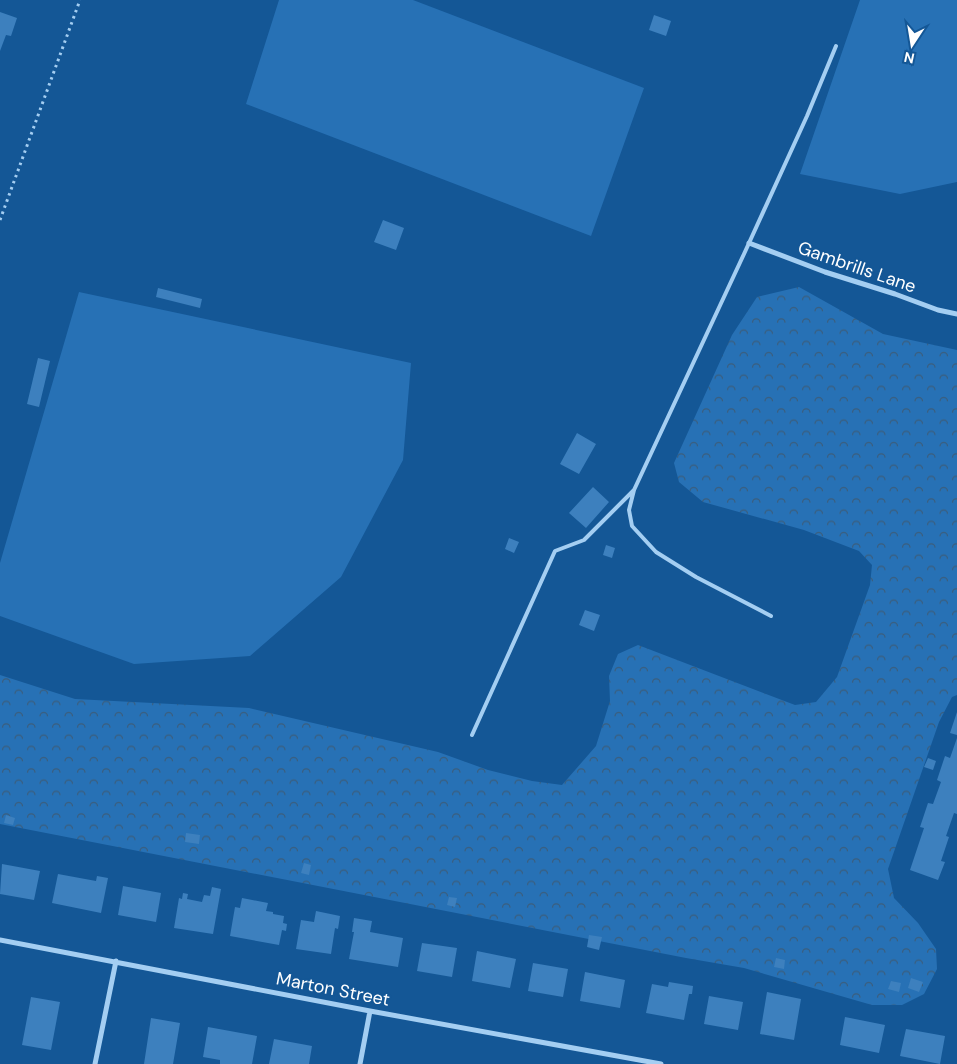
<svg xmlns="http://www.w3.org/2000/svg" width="957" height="1064" font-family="'DM Sans',sans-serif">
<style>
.forest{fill:url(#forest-crowns)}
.pitch{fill:#2771b5}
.building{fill:#3d80be}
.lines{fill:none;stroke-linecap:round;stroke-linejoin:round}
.path{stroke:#a4cef2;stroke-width:3;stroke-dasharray:2.5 4;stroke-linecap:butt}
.lane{stroke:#a4cef2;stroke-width:4}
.street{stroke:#a4cef2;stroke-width:5}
.labels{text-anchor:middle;stroke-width:4;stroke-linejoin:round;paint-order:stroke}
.street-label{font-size:18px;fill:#fff;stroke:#145796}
</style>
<defs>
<pattern id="forest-crowns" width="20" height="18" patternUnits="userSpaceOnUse" patternTransform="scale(1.25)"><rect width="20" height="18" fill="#2771b5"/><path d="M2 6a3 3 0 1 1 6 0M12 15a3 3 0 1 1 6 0" fill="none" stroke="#3b5d7b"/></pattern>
</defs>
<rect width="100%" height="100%" fill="#145796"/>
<path class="forest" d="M799 287 883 334 957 350V695L952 697 939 722 888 869 894 898 918 923 936 949 937 969 924 994 902 1005H872L744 968 686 958 0 824V675L75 699 249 708 438 752 488 770 532 781 562 785 596 746 610 701 609 676 618 654 638 645 795 705 816 702 837 677 870 585 872 565 859 551 804 530 703 502 679 482 674 463 732 335 757 297Z"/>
<path class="pitch" d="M279 0H413L644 88 591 236 246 104Z
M860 0H957V182L900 194 800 174Z
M79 292 411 363 403 460 341 577 250 656 134 664 0 616V563Z"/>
<path class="building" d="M0 12 17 18 11 36 6 35 0 51Z
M654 15 671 21 666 36 649 30Z
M383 220 404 228 396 250 374 242Z
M158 288 202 299 200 308 156 297Z
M38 358 50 361 39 407 27 404Z
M577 433 596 444 579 474 560 464Z
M593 487 609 502 586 528 569 513Z
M509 538 519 542 514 553 505 549Z
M606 545 615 548 612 558 603 555Z
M585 610 600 615 594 631 579 625Z
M957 712V735L950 733Z
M957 738V814L954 813 946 836 949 837 941 861 945 862 938 880 910 870 924 828 920 827 928 803 933 804 941 782 937 780 945 756 950 758Z
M928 758 936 761 933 770 924 767Z
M6 815 15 818 13 825 4 823Z
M186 833 200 835 199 844 185 842Z
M304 863 311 865 309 875 301 873Z
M2 864 40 871 34 900 0 894Z
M58 874 96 881 97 876 108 878 101 913 52 903Z
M123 886 161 893 156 922 118 915Z
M212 887 221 889 213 934 174 928 179 898 182 899 183 893 188 894 187 899 202 902 204 895 210 896Z
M449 897 457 898 455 907 447 905Z
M242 898 268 903 266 911 273 912V914L284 916 283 923 287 924 286 931 282 930 279 945 230 936 235 907 240 908Z
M316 911 340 916 338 929 335 928 331 954 296 949 301 920 314 922Z
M354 918 372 921 370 932 403 938 398 967 349 959 354 932H352Z
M589 935 602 937 599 950 587 947Z
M422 943 457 948 452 977 417 971Z
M477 951 516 959 510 988 472 981Z
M776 958 785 960 784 969 774 967Z
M533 963 568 969 563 997 528 991Z
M585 972 625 980 620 1008 580 1001Z
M911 978 923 982 919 992 908 988Z
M891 981 901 983 899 992 888 989Z
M669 982 693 986 692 994H689L684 1020 646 1013 652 984 668 987Z
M767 992 801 999 794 1040 760 1034Z
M709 996 743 1002 738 1030 704 1024Z
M31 997 60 1002 51 1050 22 1045Z
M845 1017 885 1025 879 1053 840 1045Z
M151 1018 180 1023 173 1064H144Z
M208 1027 257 1036 252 1064H220V1060L203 1057Z
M906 1029 945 1036 940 1064 900 1056Z
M274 1039 312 1046 309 1064H269Z"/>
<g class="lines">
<path class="path" d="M0 220 80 0"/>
<path class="lane" d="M771 616 696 577 656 552 632 526 629 510 634 490 744 254 807 116 836 46
M472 735 555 551 584 540 634 490"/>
<path class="street" d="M749 243 825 272 895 294 938 310 957 314
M0 940 370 1011 661 1064
M95 1064 116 961
M360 1064 370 1011"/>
</g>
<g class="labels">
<g class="street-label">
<text transform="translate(857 267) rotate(19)" y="6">Gambrills Lane</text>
<text transform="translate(333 989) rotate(11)" y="6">Marton Street</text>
</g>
</g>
<g transform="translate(912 45) rotate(192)" stroke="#145796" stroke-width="4" paint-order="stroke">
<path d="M0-4L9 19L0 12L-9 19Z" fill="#ffffff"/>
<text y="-8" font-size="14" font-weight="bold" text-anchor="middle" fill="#ffffff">N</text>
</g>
</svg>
